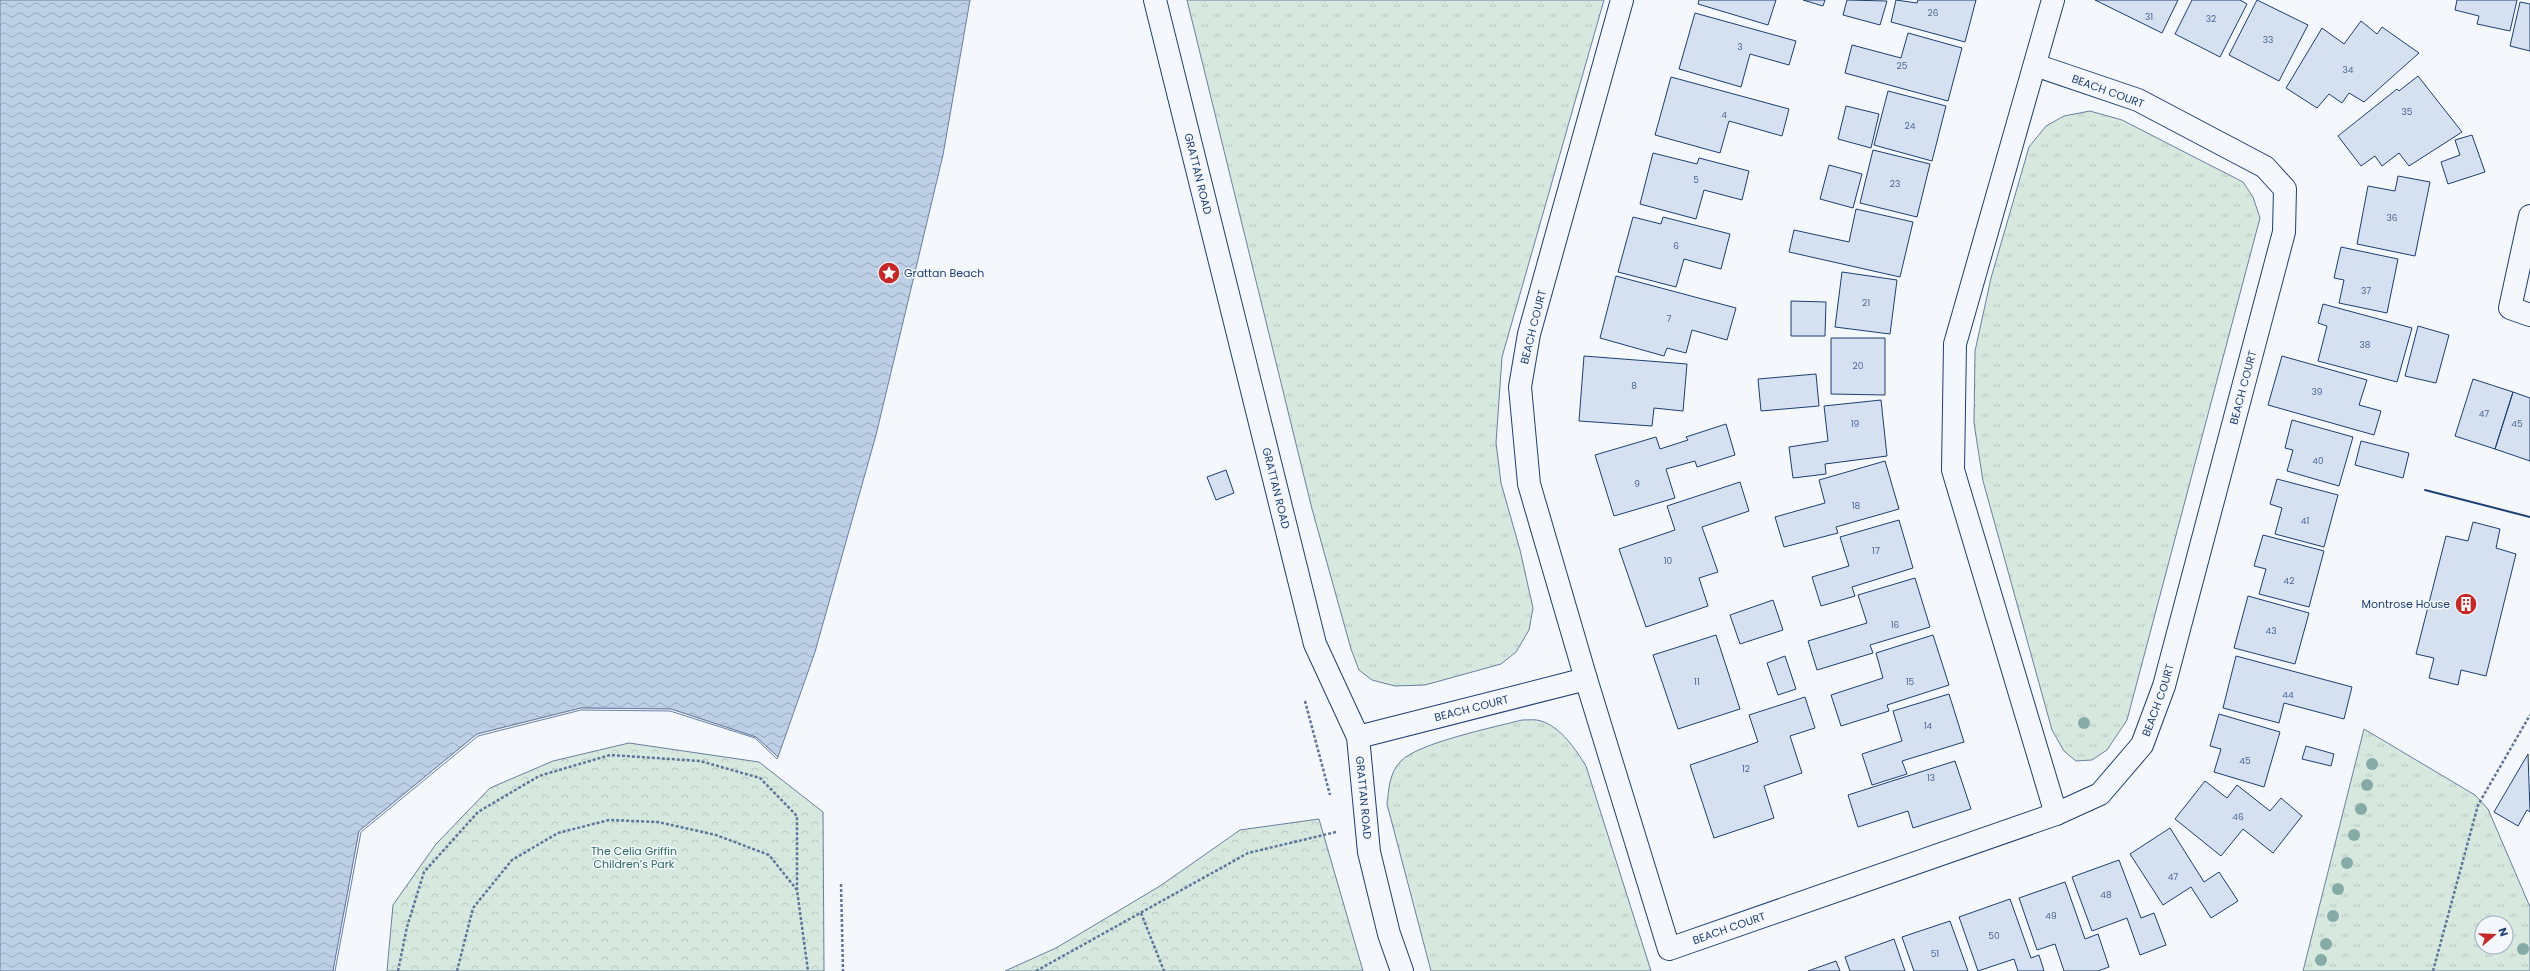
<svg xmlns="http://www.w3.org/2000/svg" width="2530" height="971" font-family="Poppins,sans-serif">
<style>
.grass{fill:url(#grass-tufts);stroke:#687fa3;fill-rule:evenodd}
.park{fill:url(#park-crowns);stroke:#687fa3}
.water{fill:url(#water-waves);stroke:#687fa3}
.pier{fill:#f4f7fb;stroke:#687fa3}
.building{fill:#d5e0f0;stroke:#1d3f73}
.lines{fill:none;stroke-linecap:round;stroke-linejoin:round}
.street-casing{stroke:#1d3f73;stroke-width:24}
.path{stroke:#5e769c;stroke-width:2.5;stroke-dasharray:3 2;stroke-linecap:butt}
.street{stroke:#f4f7fb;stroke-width:22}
.wall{stroke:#1d3f73;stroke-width:2}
.tree{fill:#86aba6}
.labels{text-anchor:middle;stroke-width:3;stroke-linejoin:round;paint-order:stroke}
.number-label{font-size:9px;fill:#4b6792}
.street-label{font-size:11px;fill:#1d3f73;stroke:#f4f7fb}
.poi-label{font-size:11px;fill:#1d3f73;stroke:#f4f7fb;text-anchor:start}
.park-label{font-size:11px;fill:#2c6c60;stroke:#f4f7fb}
</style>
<defs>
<pattern id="grass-tufts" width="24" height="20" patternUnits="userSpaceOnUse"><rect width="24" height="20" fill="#d7e8df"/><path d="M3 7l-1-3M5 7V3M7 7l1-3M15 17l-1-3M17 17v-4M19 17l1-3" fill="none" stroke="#b8c8c3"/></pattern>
<pattern id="park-crowns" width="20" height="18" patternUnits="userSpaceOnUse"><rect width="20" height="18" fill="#d7e8df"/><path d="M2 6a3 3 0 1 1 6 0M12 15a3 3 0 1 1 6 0" fill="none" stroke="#b8c8c3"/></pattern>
<pattern id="water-waves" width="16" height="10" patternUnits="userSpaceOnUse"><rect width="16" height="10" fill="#bed0e5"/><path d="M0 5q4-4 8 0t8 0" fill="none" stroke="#9aaabe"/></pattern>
</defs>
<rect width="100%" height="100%" fill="#f4f7fb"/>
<path class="grass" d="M1187 0H1604L1502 357 1496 443 1501 483 1520 550 1533 608 1529 630 1516 652 1501 664 1425 685 1395 686 1372 680 1359 670 1351 649 1312 509Z
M2090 111 2122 120 2243 182 2253 197 2260 218 2127 720 2107 750 2092 760 2076 761 2064 751 2052 730 1983 481 1974 423 1975 351 1991 278 2029 147 2046 126 2064 116Z
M1522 720C1528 720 1536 719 1541 721 1561 727 1576 750 1586 766L1651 971H1431L1387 804C1389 789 1389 773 1401 761 1418 743 1495 727 1522 720Z
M2364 729 2475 795 2488 809 2530 907V971H2303ZM2482 923H2506V947H2482Z"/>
<path class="park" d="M629 743 759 762 823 812 824 971H387L393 905 436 844 490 788 553 761Z
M1319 819 1363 971H1005L1056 948 1160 886 1240 830Z"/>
<path class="water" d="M0 0H970L943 155 876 435 815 652 778 757 756 737 671 709 581 708 477 734 359 831 333 971H0Z"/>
<path class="pier" d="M581 708 671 709 756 737 778 757 777 759 755 738 670 711 581 710 478 736 361 832 335 971H333L359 831 477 734Z"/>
<path class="building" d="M1699 0H1776L1768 25 1698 4Z
M1803 0H1825L1823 6Z
M1847 0 1887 1 1880 25 1843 15Z
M1896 0 1917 3 1918 0H1976L1965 42 1891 22Z
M2095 0H2178L2162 33Z
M2192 0H2240L2247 4 2220 57 2175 34Z
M2257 0 2308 25 2279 81 2229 55Z
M2457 0H2517L2510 31 2477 24 2479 16 2455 10Z
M2520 2 2530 4V51L2510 46Z
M1695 13 1796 41 1789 65 1750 54 1741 87 1679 69Z
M2361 21 2377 34 2382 27 2419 53 2364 102 2349 93 2342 103 2329 94 2317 108 2286 88 2322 28 2344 44Z
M1908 33 1962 48 1948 101 1845 73 1852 45 1901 58Z
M2418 76 2462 132 2409 166 2399 153 2382 166 2375 156 2361 166 2338 136 2397 89 2399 91Z
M1671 77 1789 109 1782 136 1729 121 1720 153 1655 135Z
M1888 91 1946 106 1932 161 1874 145Z
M1846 106 1879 114 1871 148 1838 139Z
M2472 135 2485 172 2448 184 2441 162 2460 155 2455 140Z
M1873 150 1930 164 1917 217 1860 203Z
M1653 153 1697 164 1699 158 1749 171 1742 200 1704 190 1696 219 1640 204Z
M1829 165 1862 174 1853 208 1820 199Z
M2398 176 2430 182 2415 256 2357 244 2368 186 2395 191Z
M1856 209 1913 222 1900 277 1789 252 1794 230 1849 242Z
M1633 217 1661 224 1663 217 1730 234 1721 269 1684 259 1676 287 1618 272Z
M2341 247 2398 259 2387 313 2339 303 2344 280 2334 278Z
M1842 272 1897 280 1890 334 1835 327Z
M1616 276 1736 308 1727 340 1692 330 1686 353 1667 348 1664 356 1600 338Z
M1791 301 1826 302 1825 336H1791Z
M2323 304 2412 328 2397 382 2318 361 2327 326 2318 323Z
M2418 326 2449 335 2436 383 2405 376Z
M1831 338H1885V395L1831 394Z
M1584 356 1687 364 1683 411 1654 408 1652 426 1579 421Z
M2282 356 2367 380 2359 405 2381 411 2374 435 2268 405Z
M1816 374 1819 406 1761 411 1758 379Z
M2473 379 2513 392 2495 449 2455 436Z
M2513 392 2530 398V461L2495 449Z
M1881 400 1887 456 1825 464 1826 474 1793 478 1789 447 1828 441 1824 406Z
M2292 420 2353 437 2339 486 2287 471 2293 450 2285 448Z
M1726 424 1735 455 1697 467 1695 461 1666 469 1675 498 1614 516 1595 455 1656 437 1660 449 1688 440 1686 437Z
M2361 441 2409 453 2403 478 2355 465Z
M1885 461 1899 509 1836 527 1838 533 1784 547 1775 517 1825 503 1819 480Z
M1226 470 1234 493 1216 500 1207 477Z
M2277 479 2338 495 2324 547 2275 534 2282 508 2270 504Z
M1740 482 1749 511 1702 527 1718 572 1699 578 1708 606 1646 627 1619 549 1675 530 1667 506Z
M1899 520 1913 568 1852 587 1855 596 1821 606 1812 577 1849 566 1840 537Z
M2473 522 2500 529 2496 548 2516 554 2486 676 2461 670 2458 685 2429 678 2434 658 2416 654 2446 536 2468 541Z
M2263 535 2324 551 2309 607 2259 594 2266 569 2254 566Z
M1915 578 1930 627 1870 645 1873 653 1817 670 1808 641 1867 623 1858 595Z
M2248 596 2309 613 2295 664 2234 648Z
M1773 600 1783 630 1740 644 1730 615Z
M1716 635 1740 709 1678 729 1653 655Z
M1933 635 1949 685 1887 705 1889 711 1841 726 1831 695 1883 678 1876 653Z
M1785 656 1796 689 1778 695 1767 663Z
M2236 656 2352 687 2344 719 2284 703 2279 723 2223 708Z
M1949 694 1964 742 1902 761 1907 774 1872 785 1862 754 1902 741 1893 711Z
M1805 697 1815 728 1790 736 1802 773 1764 786 1774 818 1714 838 1690 765 1758 742 1749 715Z
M2219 714 2280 732 2264 787 2214 772 2221 749 2210 746Z
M2306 746 2334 754 2331 766 2302 759Z
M2528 754 2530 812 2527 810 2518 826 2494 812Z
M1955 761 1971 809 1913 828 1908 811 1858 827 1848 795Z
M2205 781 2227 798 2237 785 2270 811 2281 798 2302 816 2273 853 2243 829 2221 856 2175 819Z
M2170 828 2204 882 2219 872 2238 901 2211 918 2191 887 2163 905 2130 854Z
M2119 860 2141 918 2154 913 2166 945 2140 955 2127 918 2092 931 2072 877Z
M2065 882 2085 939 2098 934 2109 967 2098 971H2064L2055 944 2037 950 2019 898Z
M2010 899 2031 958 2039 955 2044 971H2018L2014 959 1978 971 1959 917Z
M1950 921 1968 971H1914L1902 937Z
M1894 939 1905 971H1850L1845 957Z
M1836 961 1840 971H1808Z"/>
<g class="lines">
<g class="street-casing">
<g id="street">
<path id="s1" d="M1155 0 1315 644 1358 737 1369 852 1389 934 1402 971"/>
<path id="s2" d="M1622 0 1529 334 1520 387 1529 484 1586 679 1669 949 2056 814 2100 794 2142 745 2164 686 2284 232 2285 189 2265 167 2138 100 2035 65"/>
<path d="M2053 0 1955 344 1953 470 2056 814"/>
<path d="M2530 216 2510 308 2530 315"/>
<path id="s3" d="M1358 737 1586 679"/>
</g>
</g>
<path class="path" d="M1305 701 1330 795
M841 884 843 971
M1141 913 1164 971
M398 971 407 927 424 872 478 812 539 776 610 755 700 761 760 778 797 816V890
M457 971 473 908 512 860 558 833 609 820 658 822 716 835 769 855 797 890 808 971
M1036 971 1248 853 1336 832
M2433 971 2478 805 2530 715"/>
<use href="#street" class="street"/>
<path class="wall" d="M2425 490 2530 517"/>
</g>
<g class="tree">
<circle cx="2084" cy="723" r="6"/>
<circle cx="2372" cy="764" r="6"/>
<circle cx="2367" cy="785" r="6"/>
<circle cx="2361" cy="809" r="6"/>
<circle cx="2354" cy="835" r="6"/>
<circle cx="2347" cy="863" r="6"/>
<circle cx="2338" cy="889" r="6"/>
<circle cx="2333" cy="916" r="6"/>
<circle cx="2326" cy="944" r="6"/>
<circle cx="2523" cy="949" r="6"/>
<circle cx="2321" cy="960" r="6"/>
</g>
<defs>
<g id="sight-disc" transform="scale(1.15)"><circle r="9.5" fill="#c62828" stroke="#f4f7fb"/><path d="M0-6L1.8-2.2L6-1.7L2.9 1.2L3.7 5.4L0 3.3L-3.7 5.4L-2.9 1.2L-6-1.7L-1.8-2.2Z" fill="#fff"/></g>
<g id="building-disc" transform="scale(1.15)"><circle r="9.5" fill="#c62828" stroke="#f4f7fb"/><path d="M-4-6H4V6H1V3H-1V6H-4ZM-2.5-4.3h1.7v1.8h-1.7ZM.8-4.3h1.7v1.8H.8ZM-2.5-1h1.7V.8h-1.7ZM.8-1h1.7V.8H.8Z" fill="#fff"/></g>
</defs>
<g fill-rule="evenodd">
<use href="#sight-disc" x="889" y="273"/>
<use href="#building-disc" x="2466" y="604"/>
</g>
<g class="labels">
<g class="number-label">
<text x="1933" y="16">26</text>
<text x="2149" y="20">31</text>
<text x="2211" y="22">32</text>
<text x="2268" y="43">33</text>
<text x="1740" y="50">3</text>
<text x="1902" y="69">25</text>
<text x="2348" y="73">34</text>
<text x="2407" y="115">35</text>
<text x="1724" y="118">4</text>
<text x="1910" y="129">24</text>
<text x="1696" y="183">5</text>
<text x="1895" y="187">23</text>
<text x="2392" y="221">36</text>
<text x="1676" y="249">6</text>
<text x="2366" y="294">37</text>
<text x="1866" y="306">21</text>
<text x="1669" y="322">7</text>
<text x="2365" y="348">38</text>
<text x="1858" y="369">20</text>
<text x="1634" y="389">8</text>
<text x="2317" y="395">39</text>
<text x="2484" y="417">47</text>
<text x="1855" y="427">19</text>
<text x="2517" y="427">45</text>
<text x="2318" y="464">40</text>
<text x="1637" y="487">9</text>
<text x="1856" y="509">18</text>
<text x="2305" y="524">41</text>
<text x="1876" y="554">17</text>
<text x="1668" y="564">10</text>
<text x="2289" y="584">42</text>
<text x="1895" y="628">16</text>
<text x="2271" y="634">43</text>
<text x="1697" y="685">11</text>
<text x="1910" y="685">15</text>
<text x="2288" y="698">44</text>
<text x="1928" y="729">14</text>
<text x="2245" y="764">45</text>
<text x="1746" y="772">12</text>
<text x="1931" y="781">13</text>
<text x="2238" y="820">46</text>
<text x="2173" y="880">47</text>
<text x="2106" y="898">48</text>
<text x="2051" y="919">49</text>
<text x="1994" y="939">50</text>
<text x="1935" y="957">51</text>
</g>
<g class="street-label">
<text transform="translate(2108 91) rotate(20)" y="4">BEACH COURT</text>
<text dy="4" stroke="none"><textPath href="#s1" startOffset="179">GRATTAN ROAD</textPath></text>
<text transform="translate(1533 327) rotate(-76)" y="4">BEACH COURT</text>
<text dy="4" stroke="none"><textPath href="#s2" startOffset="1878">BEACH COURT</textPath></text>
<text dy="4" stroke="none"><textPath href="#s1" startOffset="503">GRATTAN ROAD</textPath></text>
<text dy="4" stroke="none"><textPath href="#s2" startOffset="1554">BEACH COURT</textPath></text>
<text dy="4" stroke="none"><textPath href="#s3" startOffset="117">BEACH COURT</textPath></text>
<text dy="4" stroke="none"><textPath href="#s1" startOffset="827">GRATTAN ROAD</textPath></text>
<text dy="4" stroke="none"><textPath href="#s2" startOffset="1047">BEACH COURT</textPath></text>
</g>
<g class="poi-label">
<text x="904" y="277">Grattan Beach</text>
<text x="2450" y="608" text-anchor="end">Montrose House</text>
</g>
<g class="park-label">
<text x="634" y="855">The Celia Griffin<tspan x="634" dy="13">Children’s Park</tspan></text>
</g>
</g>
<g transform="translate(2494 935) rotate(71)"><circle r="19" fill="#f4f7fb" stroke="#9eadc5"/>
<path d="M0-3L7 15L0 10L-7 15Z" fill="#c62828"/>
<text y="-6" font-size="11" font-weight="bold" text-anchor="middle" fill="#1d3f73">N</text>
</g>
</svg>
